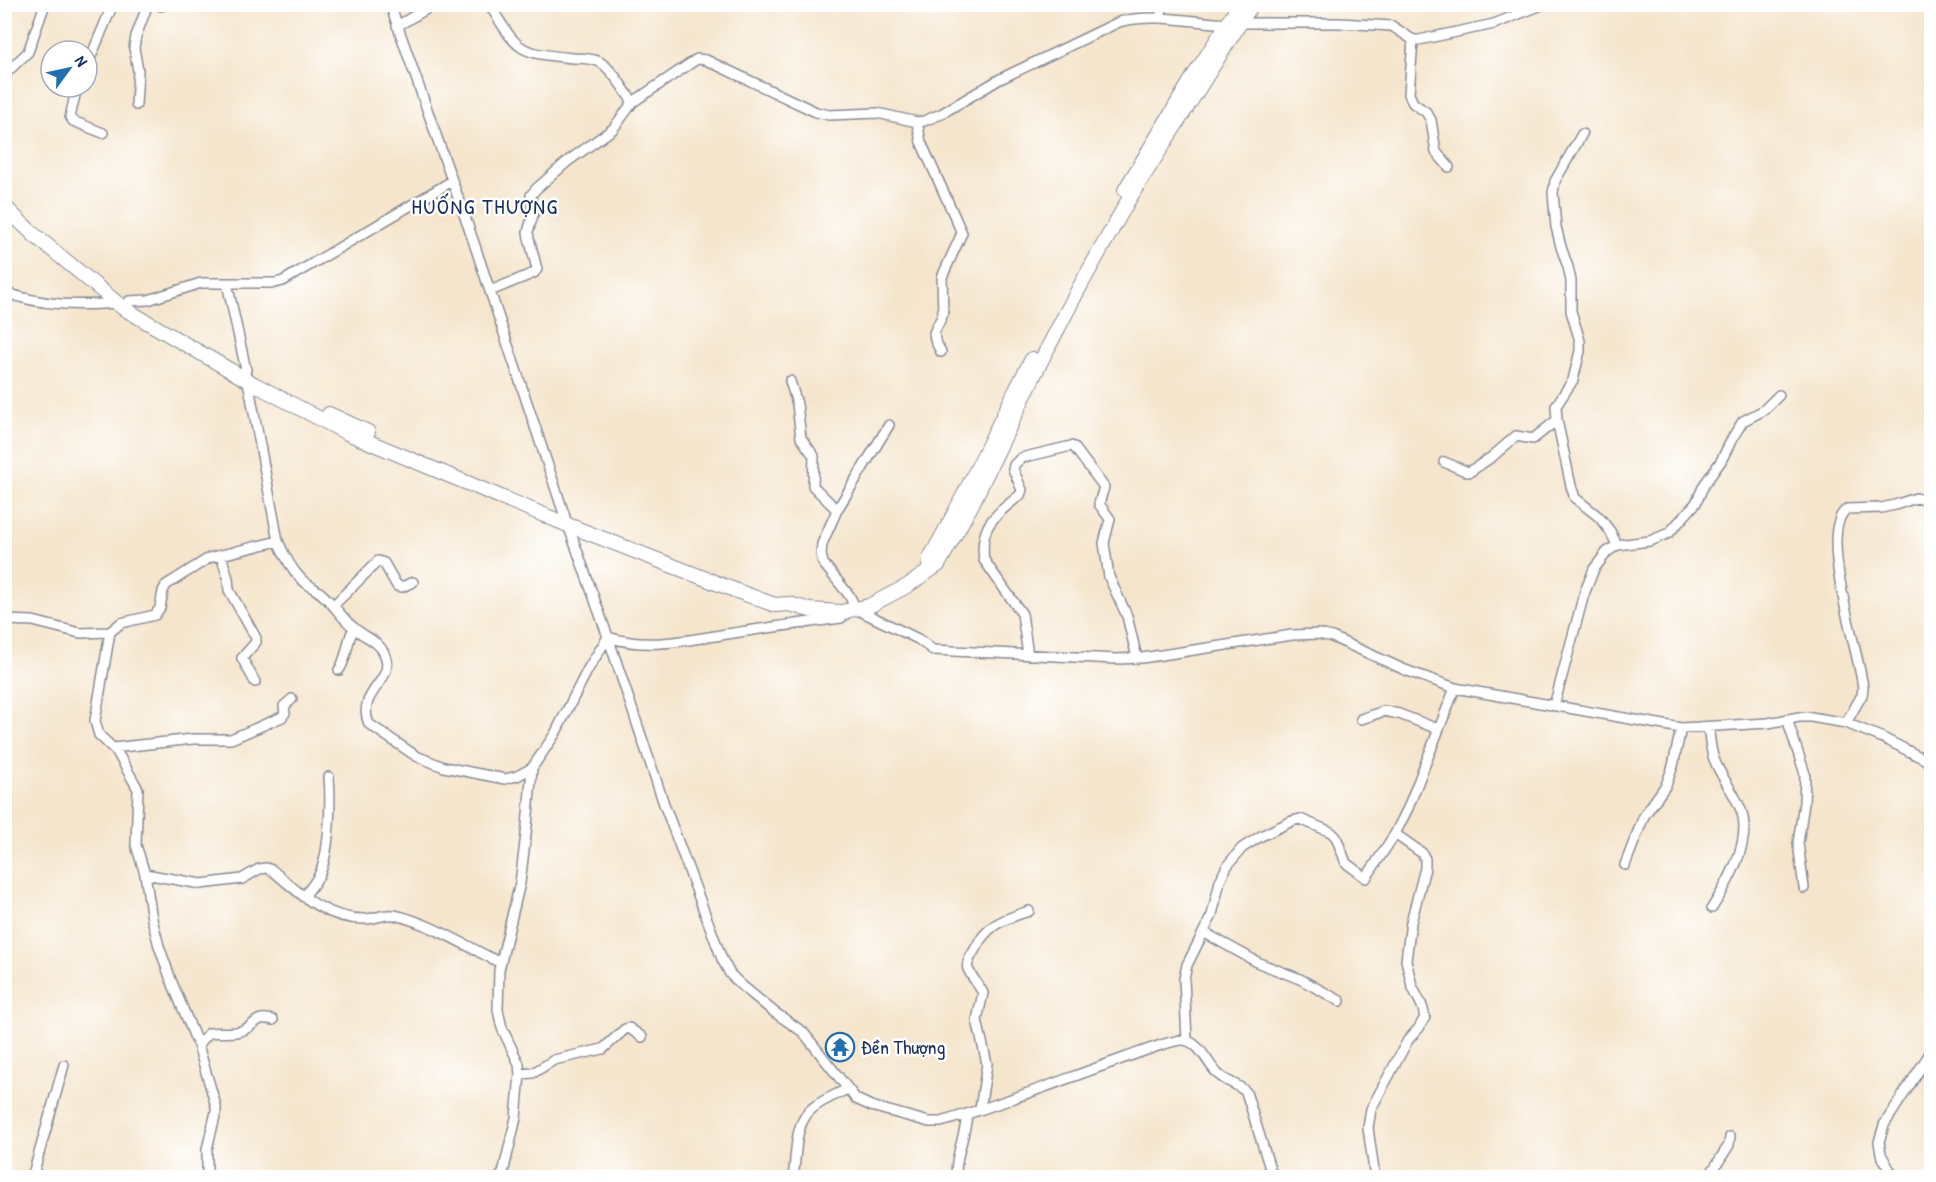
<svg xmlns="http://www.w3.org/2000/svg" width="1936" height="1182" font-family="'Patrick Hand',sans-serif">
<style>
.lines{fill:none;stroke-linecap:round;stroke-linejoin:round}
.minor-casing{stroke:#888a95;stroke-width:12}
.highway-casing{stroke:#888a95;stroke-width:16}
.minor{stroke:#fff;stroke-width:9}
.highway{stroke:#fff;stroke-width:14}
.labels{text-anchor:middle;stroke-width:5;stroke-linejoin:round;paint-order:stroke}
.poi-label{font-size:20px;fill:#1b2f5e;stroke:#fff;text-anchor:start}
.quarter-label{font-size:22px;letter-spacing:1.5px;fill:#1b2f5e;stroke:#fff}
</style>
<rect width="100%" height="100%" fill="#fff"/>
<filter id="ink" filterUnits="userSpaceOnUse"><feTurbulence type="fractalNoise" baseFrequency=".0167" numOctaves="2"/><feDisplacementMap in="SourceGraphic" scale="12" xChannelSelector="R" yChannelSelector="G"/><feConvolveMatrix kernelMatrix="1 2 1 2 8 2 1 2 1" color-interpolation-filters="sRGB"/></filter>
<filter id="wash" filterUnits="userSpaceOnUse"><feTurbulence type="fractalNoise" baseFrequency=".008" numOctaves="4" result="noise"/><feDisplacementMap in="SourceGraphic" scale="24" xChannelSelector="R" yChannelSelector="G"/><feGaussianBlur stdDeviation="1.35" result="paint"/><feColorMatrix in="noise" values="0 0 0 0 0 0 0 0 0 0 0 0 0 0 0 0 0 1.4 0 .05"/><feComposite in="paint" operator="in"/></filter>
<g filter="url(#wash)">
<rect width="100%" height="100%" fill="#f5e5cc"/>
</g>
<g filter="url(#ink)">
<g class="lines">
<g class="minor-casing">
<path id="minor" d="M156 4 161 6 164 4
M390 4 473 240 565 517
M489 4C519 52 516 52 572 58 581 58 592 58 600 62 613 70 623 89 633 102
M1160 18 1163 4
M1239 23H1339L1392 26 1413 40H1419L1494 24 1544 4
M397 26 435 4
M1413 40 1409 94 1413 103 1426 112 1431 120 1436 152 1449 167
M87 66 113 4
M4 75 28 52 45 4
M77 87 70 117 73 121 103 133
M136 105 138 71 134 48 136 36 148 4
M917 122 921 142 962 233 942 277 943 314 934 333 935 340 941 352
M1582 134 1555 181 1553 193 1556 227 1561 247 1568 267 1571 281V311L1580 341V351L1573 380 1556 406 1557 420 1571 486 1575 498 1599 517 1610 531 1617 545
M227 283 246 370
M490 291 534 273 537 269 529 238 528 232 533 215 531 195 536 189 568 161 613 129 633 102 697 59 706 60 816 112 829 115 877 113 917 122 924 121 941 114 1000 79 1119 22C1153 13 1192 22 1227 24
M4 292C42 306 78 306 117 303
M129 301 148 300 201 283H275L283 281 452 181
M248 381 278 541C284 555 291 569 302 580 309 586 318 590 324 596 335 606 342 618 353 627 363 637 377 639 384 653 398 681 355 691 369 724L416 756 444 767 505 779 517 776 532 768
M790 381 797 404 801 438 814 456 813 486 837 510
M889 425 837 510 822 544 821 554 823 563 849 595 856 609 918 639 933 650 1116 659 1142 658 1292 635 1319 634 1332 637 1405 670 1455 688 1681 728 1768 723 1799 717H1811L1846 723 1883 738 1932 763
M1444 462 1468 472 1471 471 1493 456 1516 436 1533 439 1557 420
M568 525 608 637C647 650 687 640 727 634 765 628 803 623 841 618L846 614
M221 555 228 578 229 590 256 638V642L242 658 255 682
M334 605 378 561 384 563 397 586 402 587 413 582
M4 620 33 621 80 633 110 632 121 623 155 615 160 608 163 591 166 585 209 558 278 541
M110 632 95 721 99 735 117 752 138 789 136 845 145 874 152 919 159 946 171 980 198 1045
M608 637 664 804 722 959 730 974 740 984 774 1012 803 1032 856 1099 871 1106 929 1122H941C1003 1104 1065 1079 1127 1057 1139 1053 1173 1039 1184 1040 1199 1042 1207 1062 1216 1072 1224 1082 1237 1083 1246 1092L1273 1178
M1028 655 1022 614 984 560C979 524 996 515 1020 495L1022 490 1013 469 1014 465 1021 458 1071 446 1074 447 1104 487 1099 504 1110 519 1104 543 1109 577 1127 616 1137 658
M339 670C348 657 346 642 354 628
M1554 706 1584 594 1594 569 1607 552 1617 545 1650 541 1669 533 1696 503 1704 485 1721 461 1733 437 1743 421 1764 410 1779 395
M1361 719 1384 711 1399 714 1438 729
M1787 719 1805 774 1804 803 1798 843 1804 888
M1846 723 1862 695 1863 688C1860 654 1816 530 1847 509L1881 508 1895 505 1916 498 1932 502
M1708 727C1710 737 1710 749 1714 759 1721 778 1736 794 1742 813 1751 843 1728 883 1712 908
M113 748 193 739H231L282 717 285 713 284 706 292 699
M1625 865 1644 816 1666 785 1673 766 1681 728
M145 874 201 884 242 879 259 869 266 868 272 870C299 893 325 919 363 919 374 920 383 913 394 915 428 922 468 947 499 962
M304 897C308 891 314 884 318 877 330 856 331 802 329 777
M1205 933 1259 963 1300 979 1340 1001
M1187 1040 1184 979 1187 965 1212 915 1220 881 1227 866 1242 848 1261 836 1292 821 1300 819 1331 832 1336 837 1346 863 1366 878 1395 834 1408 808 1455 688
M520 1074 533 1073 554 1060 603 1049 625 1029 629 1028 642 1037
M980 1109 987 1064 977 1020 983 993C979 985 972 978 968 969 966 963 971 956 974 951 987 924 1002 920 1029 911
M32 1178 64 1065
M207 1178V1149L216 1112V1106L198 1045 209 1033C220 1031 233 1035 243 1030 257 1025 255 1015 273 1020
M499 1178 503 1173 516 1118 520 1074 519 1064 502 1028 498 1010 499 970 520 883 527 826 532 768 555 734 588 669 608 637
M793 1178C797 1155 793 1122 814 1107 824 1099 836 1095 847 1089
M957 1178C953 1161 966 1135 967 1114
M1375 1178 1368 1128 1371 1109 1408 1040 1419 1028 1425 1017 1422 1006 1412 986 1406 960 1411 922 1425 868V859L1422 853 1395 834
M1708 1178 1729 1145 1730 1137
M1894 1178 1881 1154 1879 1142 1884 1125 1932 1050"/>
</g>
<g class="highway-casing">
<path id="highway" d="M1125 190 1195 74 1240 4
M4 206 32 233 123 308 254 384 345 432 568 525 737 591 775 605 789 604 810 610 841 612 869 606 907 586 938 565 972 504 1041 361 1078 290 1129 199 1252 4
M329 414 368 432
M929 569 930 558C967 494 997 425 1032 359"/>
</g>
<use href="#minor" class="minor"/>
<use href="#highway" class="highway"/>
</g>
</g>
<defs>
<g id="temple-ring" transform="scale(1.5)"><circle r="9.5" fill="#fff" stroke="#1f6fb2" stroke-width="1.5"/><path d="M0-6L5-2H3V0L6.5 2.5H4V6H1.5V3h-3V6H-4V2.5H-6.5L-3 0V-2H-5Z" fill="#1f6fb2"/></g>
</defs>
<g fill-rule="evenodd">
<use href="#temple-ring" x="840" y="1047"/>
</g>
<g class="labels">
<g class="poi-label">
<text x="861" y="1054">Đền Thượng</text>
</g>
<g class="quarter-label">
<text x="485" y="214">HUỐNG THƯỢNG</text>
</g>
</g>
<rect width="1936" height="1182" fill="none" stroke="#fff" stroke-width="24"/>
<g transform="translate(69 69) rotate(57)"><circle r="28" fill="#ffffff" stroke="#a4acbf" stroke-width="1.5"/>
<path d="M0-4.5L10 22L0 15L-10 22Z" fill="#1f6fb2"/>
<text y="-9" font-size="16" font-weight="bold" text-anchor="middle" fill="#1b2f5e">N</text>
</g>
</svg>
